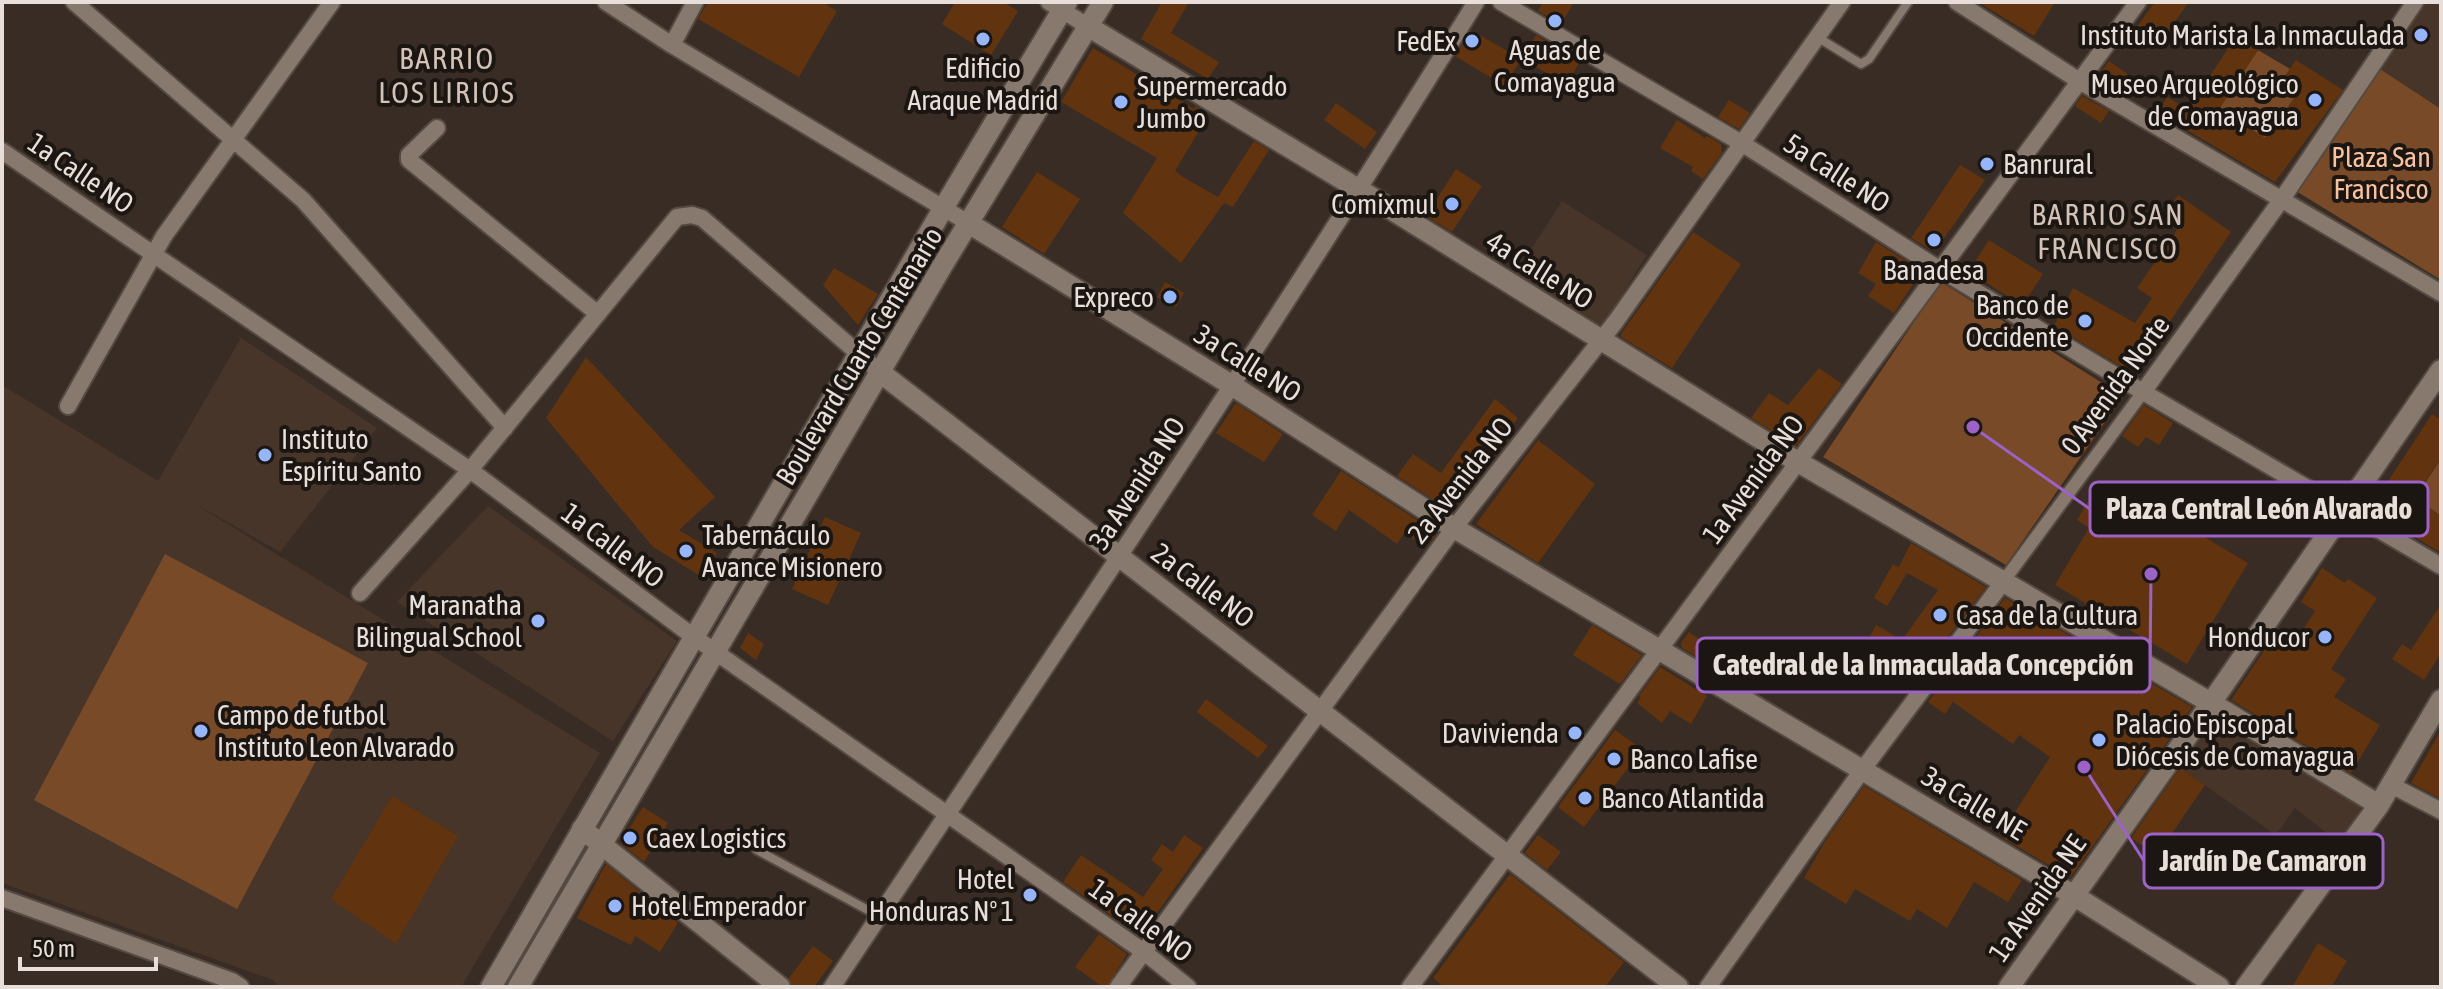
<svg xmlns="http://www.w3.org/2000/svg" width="2443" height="989" font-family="'Asap Condensed',sans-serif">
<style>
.built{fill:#473529}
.green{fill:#794a28}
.building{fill:#61340f}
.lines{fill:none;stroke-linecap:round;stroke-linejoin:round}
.service-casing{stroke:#544a42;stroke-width:12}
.pedestrian-casing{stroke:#544a42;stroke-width:16}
.minor-casing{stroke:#544a42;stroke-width:20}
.tertiary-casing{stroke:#544a42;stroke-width:24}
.secondary-casing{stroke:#544a42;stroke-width:24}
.service{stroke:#88796f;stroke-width:8}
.pedestrian{stroke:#88796f;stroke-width:12}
.minor{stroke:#88796f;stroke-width:16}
.tertiary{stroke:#88796f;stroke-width:20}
.secondary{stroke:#88796f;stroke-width:20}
.poi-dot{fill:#95b6fd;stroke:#1c1612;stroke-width:3}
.labels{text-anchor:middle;stroke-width:8;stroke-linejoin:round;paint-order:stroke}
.poi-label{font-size:28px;fill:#e8dfda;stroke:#1c1612;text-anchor:start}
.park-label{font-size:28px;fill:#f8c29e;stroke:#1c1612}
.street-label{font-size:28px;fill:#e8dfda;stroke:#1c1612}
.neighbourhood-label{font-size:30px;letter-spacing:2px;fill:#d2c2b7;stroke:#1c1612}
.leader{fill:none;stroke:#9c62c7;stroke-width:3}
.callout-dot{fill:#9c62c7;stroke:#1c1612;stroke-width:3}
.callout{fill:#1c1612;stroke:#9c62c7;stroke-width:3}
.callout-label{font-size:30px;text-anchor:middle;font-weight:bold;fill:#e8dfda}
</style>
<rect width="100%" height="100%" fill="#392c24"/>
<path class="built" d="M2423 2H2441V109L2380 69Z
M1562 201 1647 255 1605 322 1594 327 1514 276Z
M241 338 377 428 280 552 192 502 600 753 461 987H280L273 980 2 883V385L158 481Z
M488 506 677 641 613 741 397 602Z
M2214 711 2367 808 2343 846 2295 808 2276 835 2176 765Z"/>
<path class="green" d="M2258 50 2290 69 2285 78 2301 89 2265 138 2219 109Z
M2380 69 2441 109V280L2296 191Z
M1941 282 2123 396 2006 565 1823 457Z
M2441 459V516L2415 498Z
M165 554 368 663 237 909 34 800Z"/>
<path class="building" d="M708 2H822L837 11 799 77 698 19Z
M955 2H1003L1018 11 991 55 942 24Z
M1162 2H1189L1171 33 1219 62 1208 79 1141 39Z
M1543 2H1574L1561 24 1538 11Z
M1978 2H2055L2034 36Z
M2155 2H2189L2156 48 2133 32Z
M1471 30 1521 59 1505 86 1455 56Z
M2239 32 2258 50 2219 109 2265 138 2301 89 2284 77 2296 60 2343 90 2275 182 2158 113 2167 97 2188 109Z
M1536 35 1579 63 1567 84 1521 59Z
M1093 48 1194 109 1196 106 1209 114 1175 171 1183 177 1218 197 1254 141 1269 150 1233 207 1224 203 1181 263 1123 213 1157 158 1061 102Z
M2109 61 2132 77 2121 93 2096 78Z
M2082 96 2109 111 2101 123 2075 106Z
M1729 100 1750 113 1739 129 1718 117Z
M1336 103 1377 132 1365 149 1324 120Z
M1677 120 1705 138 1707 136 1721 144 1722 153 1703 179 1691 171 1693 167 1660 148Z
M1960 165 1985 180 1938 247 1933 244 1929 249 1911 238Z
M1456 169 1482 186 1452 232 1426 216Z
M1037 172 1080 199 1044 254 1002 227Z
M2178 195 2231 232 2134 374 2054 326 2073 288 2135 323 2152 298 2137 288 2177 230 2162 219Z
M1693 232 1741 264 1672 368 1621 337V334Z
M1989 240 2043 274 2022 306 1969 271Z
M1876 242 1922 271 1894 313 1868 296 1876 284 1858 273Z
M834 268 878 294 858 325 823 285Z
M1165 282 1184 293 1176 307 1157 297Z
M586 357 715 497 679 530 717 553 702 577 653 547 546 418Z
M1819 368 1842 384 1796 446 1751 418 1769 393 1788 405Z
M1495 399 1518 418 1449 510 1397 476 1413 454 1441 473Z
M1236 403 1283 434 1264 462 1216 433Z
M2144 405 2173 423 2159 445 2146 437 2138 447 2122 436Z
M2432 414 2441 420V458L2415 498 2441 516V553L2370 509Z
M1538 440 1595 484 1538 563 1476 524Z
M1341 471 1437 533 1426 547 1404 533 1397 544 1349 510 1336 531 1312 515Z
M2097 486 2178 535 2184 525 2248 563 2187 664 2055 585 2089 528 2077 520Z
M825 517 861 533 828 605 792 589Z
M1911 543 1986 587 1920 674 1867 642 1876 625 1902 640 1938 590 1907 573 1887 606 1874 598 1893 564 1899 567Z
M2322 568 2345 583 2348 579 2377 598 2331 669 2346 679 2334 697 2380 725 2351 773 2231 700 2275 634 2293 645 2315 611 2301 602Z
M2005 598 2192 707 2070 878 2000 836 2050 757 2019 735 2013 744 1953 702 1945 714 1928 702Z
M2441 604V653L2424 680 2392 659 2402 644 2411 650Z
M1592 625 1642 655 1620 684 1573 655Z
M1689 632 1712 648 1704 661 1682 648 1681 643Z
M748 633 764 644 756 660 740 648Z
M1660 667 1707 696 1691 724 1670 711 1662 723 1637 703 1641 698 1639 696Z
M1206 699 1268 746 1258 758 1197 712Z
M1615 730 1642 749 1584 827 1558 807Z
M2441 730V799L2411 783Z
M2180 768 2205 785 2157 855 2131 838Z
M1864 786 2022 880 2008 902 1974 882 1947 928 1917 909 1910 921 1855 889 1846 904 1804 878 1826 840Z
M392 796 458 836 396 944 331 899Z
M643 807 668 823 644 862 620 843Z
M1184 835 1203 848 1141 936 1063 882 1081 855 1143 897 1163 869 1151 860 1162 844 1173 852Z
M1538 835 1561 852 1547 870 1525 853Z
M606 864 678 923 660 952 635 936 631 945 577 918Z
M1510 874 1624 962 1605 987H1444L1433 978Z
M1099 934 1127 954 1107 987H1103L1075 967Z
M2318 943 2347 961 2331 987H2292Z
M813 946 833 961 814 987H793L789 978Z"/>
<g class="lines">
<g class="service-casing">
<path id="service" d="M1817 37 1861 64 1869 59 1908 2
M757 850 879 916"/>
</g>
<g class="pedestrian-casing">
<path id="pedestrian" d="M2003 582 2143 392"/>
</g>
<g class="minor-casing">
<path id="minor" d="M74 2 303 200 505 428
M606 2 672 45 970 224
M1049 2 1089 27
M1501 2 1743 144 1939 269 2143 392 2441 566
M1957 2 2081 82 2441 293
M672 45 695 2
M437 128 409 155V160L598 314
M2 151 470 470 694 637 1144 952 1188 987
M2143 392 2282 199 2415 2
M68 406 164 236 332 2
M360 593 470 470 677 217 692 215 702 218 881 373
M2391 785 2441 811
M2 898 232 981 241 987
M832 987C1049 661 1270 336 1476 2
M1118 987 1454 528 1616 321 1842 2
M1410 987 2138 2
M1708 987 1863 769 2003 582"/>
</g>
<g class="tertiary-casing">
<path id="tertiary" d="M1089 27 1360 190 1793 459 2211 703 2379 805
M970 224 1233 386 1454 528 2073 895 2219 987
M881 373 1678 987
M582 829 780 987
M2009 987 2211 703 2441 370
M2246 987 2379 805 2441 700"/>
</g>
<g class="secondary-casing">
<path id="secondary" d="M491 987 944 207 1067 2
M518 987 944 263 1103 2"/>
</g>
<use href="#service" class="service"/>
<use href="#pedestrian" class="pedestrian"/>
<use href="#minor" class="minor"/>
<use href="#tertiary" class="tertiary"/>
<use href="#secondary" class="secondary"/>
</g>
<g class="poi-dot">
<circle cx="1555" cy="21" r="8"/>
<circle cx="2421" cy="35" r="8"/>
<circle cx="983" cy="39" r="8"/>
<circle cx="1472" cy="41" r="8"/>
<circle cx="2315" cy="100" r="8"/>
<circle cx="1121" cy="102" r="8"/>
<circle cx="1987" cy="164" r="8"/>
<circle cx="1452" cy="204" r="8"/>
<circle cx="1934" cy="240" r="8"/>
<circle cx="1170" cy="297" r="8"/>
<circle cx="2085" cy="321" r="8"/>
<circle cx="265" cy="455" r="8"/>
<circle cx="686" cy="551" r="8"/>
<circle cx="1940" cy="615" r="8"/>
<circle cx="538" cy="621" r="8"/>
<circle cx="2325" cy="637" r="8"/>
<circle cx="201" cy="731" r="8"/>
<circle cx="1575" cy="733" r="8"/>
<circle cx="2099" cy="740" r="8"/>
<circle cx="1614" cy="759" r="8"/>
<circle cx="1585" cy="798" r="8"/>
<circle cx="630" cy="838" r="8"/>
<circle cx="1030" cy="895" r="8"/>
<circle cx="615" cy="906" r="8"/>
</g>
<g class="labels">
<g class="poi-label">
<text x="2405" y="45" text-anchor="end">Instituto Marista La Inmaculada</text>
<text x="1456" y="51" text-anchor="end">FedEx</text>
<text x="1555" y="60" text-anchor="middle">Aguas de<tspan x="1555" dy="32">Comayagua</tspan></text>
<text x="983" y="78" text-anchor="middle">Edificio<tspan x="983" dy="32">Araque Madrid</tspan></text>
<text x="2299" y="94" text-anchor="end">Museo Arqueológico<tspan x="2299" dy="32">de Comayagua</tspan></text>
<text x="1137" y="96">Supermercado<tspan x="1137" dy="32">Jumbo</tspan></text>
<text x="2003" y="174">Banrural</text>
<text x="1436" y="214" text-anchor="end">Comixmul</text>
<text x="1934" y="280" text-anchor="middle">Banadesa</text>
<text x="1154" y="307" text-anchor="end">Expreco</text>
<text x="2069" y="315" text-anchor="end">Banco de<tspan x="2069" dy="32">Occidente</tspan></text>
<text x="281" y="449">Instituto<tspan x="281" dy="32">Espíritu Santo</tspan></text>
<text x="702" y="545">Tabernáculo<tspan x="702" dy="32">Avance Misionero</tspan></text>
<text x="522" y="615" text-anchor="end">Maranatha<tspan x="522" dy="32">Bilingual School</tspan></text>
<text x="1956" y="625">Casa de la Cultura</text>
<text x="2309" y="647" text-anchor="end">Honducor</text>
<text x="217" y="725">Campo de futbol<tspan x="217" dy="32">Instituto Leon Alvarado</tspan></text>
<text x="2115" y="734">Palacio Episcopal<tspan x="2115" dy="32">Diócesis de Comayagua</tspan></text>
<text x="1559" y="743" text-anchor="end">Davivienda</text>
<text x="1630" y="769">Banco Lafise</text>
<text x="1601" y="808">Banco Atlantida</text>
<text x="646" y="848">Caex Logistics</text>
<text x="1014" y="889" text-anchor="end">Hotel<tspan x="1014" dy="32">Honduras Nº 1</tspan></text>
<text x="631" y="916">Hotel Emperador</text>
</g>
<g class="park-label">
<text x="2381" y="167">Plaza San<tspan x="2381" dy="32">Francisco</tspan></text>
</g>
<g class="street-label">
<text transform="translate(81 173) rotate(34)" y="10">1a Calle NO</text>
<text transform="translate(1837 173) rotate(33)" y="10">5a Calle NO</text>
<text transform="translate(1540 270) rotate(32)" y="10">4a Calle NO</text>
<text transform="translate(859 356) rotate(-59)" y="10">Boulevard Cuarto Centenario</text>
<text transform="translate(1248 363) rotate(32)" y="10">3a Calle NO</text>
<text transform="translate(2115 385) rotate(-54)" y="10">0 Avenida Norte</text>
<text transform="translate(1753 479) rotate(-54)" y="10">1a Avenida NO</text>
<text transform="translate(1460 480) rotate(-52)" y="10">2a Avenida NO</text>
<text transform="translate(1137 483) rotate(-57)" y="10">3a Avenida NO</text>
<text transform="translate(613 545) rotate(37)" y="10">1a Calle NO</text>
<text transform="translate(1203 585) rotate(37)" y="10">2a Calle NO</text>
<text transform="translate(1974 803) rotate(31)" y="10">3a Calle NE</text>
<text transform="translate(2037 898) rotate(-55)" y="10">1a Avenida NE</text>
<text transform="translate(1141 920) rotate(36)" y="10">1a Calle NO</text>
</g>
<g class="neighbourhood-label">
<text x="447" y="69">BARRIO<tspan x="447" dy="34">LOS LIRIOS</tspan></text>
<text x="2108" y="225">BARRIO SAN<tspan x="2108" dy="34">FRANCISCO</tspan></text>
</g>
</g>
<path class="leader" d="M1973 427L2090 509M2151 574L2150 665M2084 767L2144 861"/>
<g class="callout-dot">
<circle cx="1973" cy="427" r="8"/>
<circle cx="2151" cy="574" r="8"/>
<circle cx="2084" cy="767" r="8"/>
</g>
<g class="callout">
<rect x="2090" y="482" width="338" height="54" rx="8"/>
<rect x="1697" y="638" width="453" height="54" rx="8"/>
<rect x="2144" y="834" width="239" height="54" rx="8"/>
</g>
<g class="callout-label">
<text x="2259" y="519">Plaza Central León Alvarado</text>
<text x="1923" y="675">Catedral de la Inmaculada Concepción</text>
<text x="2263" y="871">Jardín De Camaron</text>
</g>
<rect width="2443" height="989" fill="none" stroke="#e8dfda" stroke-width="8"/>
<path d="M20 957v12h136v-12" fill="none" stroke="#e8dfda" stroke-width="4"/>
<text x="32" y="957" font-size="24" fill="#e8dfda" stroke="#1c1612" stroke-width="6" paint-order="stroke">50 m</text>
</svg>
